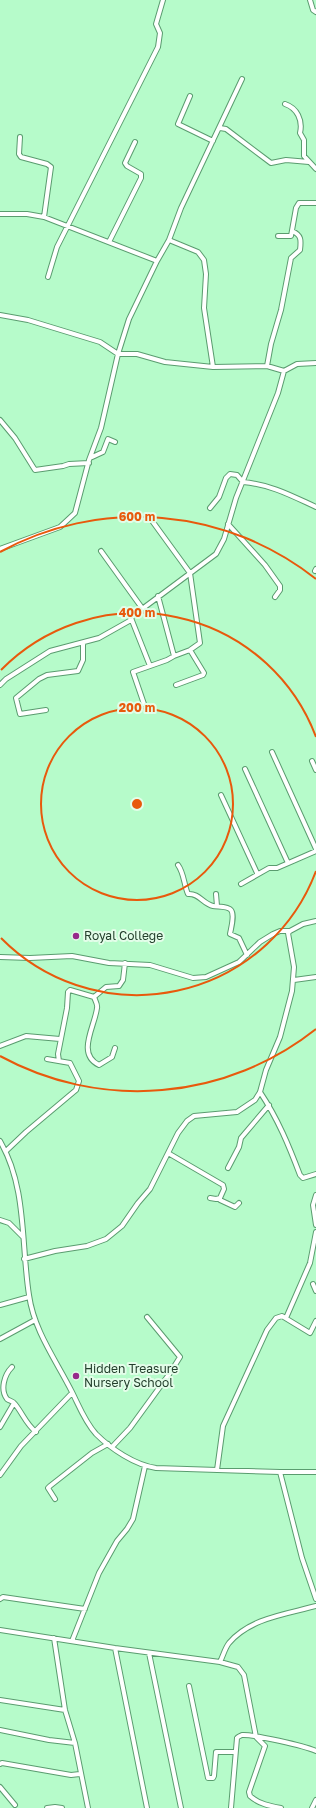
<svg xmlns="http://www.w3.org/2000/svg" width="316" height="1808" font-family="'Golos Text',sans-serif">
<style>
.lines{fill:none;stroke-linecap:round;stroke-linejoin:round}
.minor-casing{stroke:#5a9c6f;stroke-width:6}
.minor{stroke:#fff;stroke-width:4}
.ring{fill:none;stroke:#e8590c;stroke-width:2}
.poi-dot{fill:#972a8b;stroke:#e3fde9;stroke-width:1.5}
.labels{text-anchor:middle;stroke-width:4;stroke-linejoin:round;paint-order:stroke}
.poi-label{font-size:12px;fill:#223e2b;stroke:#e3fde9;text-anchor:start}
.centre{fill:#e8590c;stroke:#e3fde9;stroke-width:2}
.ring-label{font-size:12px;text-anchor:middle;font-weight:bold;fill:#e8590c;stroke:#e3fde9;stroke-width:4;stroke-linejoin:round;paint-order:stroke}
</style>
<rect width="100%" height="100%" fill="#b6fbca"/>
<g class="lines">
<g class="minor-casing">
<path id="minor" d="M310 0 313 10 316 12
M190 96 178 124 213 141
M285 104C297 108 303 120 300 133L304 140V156L316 169
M220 128 226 129 271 163 286 160 309 162
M20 137 19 154 21 157 47 164 51 167 44 217
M0 214H27L44 217 157 261 129 319 118 354 101 428 89 460 75 513 60 527 0 549
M278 236H291L296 208 299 203H316
M169 240 198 252 204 260 206 274 204 308 213 367
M109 242 141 178V174L127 166 125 163 135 142
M157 261 169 240 181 208 242 79
M48 277 57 247 158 47 160 33 156 24 163 0
M0 315 28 320 100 342 118 354H137L165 362 213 367 267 366 284 371 297 364 316 363
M267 366 271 344 281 310 291 258 300 250C301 241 302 235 292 231
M0 420 15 438 35 470 63 466 69 464 89 463
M90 458 103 452 108 439 115 442
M210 508 219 497 226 478 230 474 237 475 243 482C272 485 290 495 316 507
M150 518 190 573 200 643 190 650 174 656
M228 524 265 565 280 586V590L275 597
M101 551 142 608
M315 571 316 569
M150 666 131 618 134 615 216 554 224 539 236 498 278 393 284 371
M0 685 6 679 50 651 99 638 131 620
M176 685 203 675 204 673 190 650
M144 704 133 672 167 660 174 656 158 596
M46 710 20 714 16 698 39 679 47 675 78 671 83 660V643
M272 752 316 849
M312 761 316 770
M245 769 288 863
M221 795 257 873
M178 865C184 873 184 885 188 894 199 893 203 904 213 906 217 907 228 906 231 910 235 915 231 928 230 934L239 938 247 955
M241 884 269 868H277L316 851
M216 894 217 906
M0 957 30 958 72 956 109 963 150 965 193 978 206 977 239 962 260 942 273 934 280 931H290L303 924 316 921
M294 980 316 977
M94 997C95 1000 98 1005 97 1008 95 1026 76 1054 99 1065L112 1057 115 1048
M0 1046 26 1036 60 1039
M59 1061 58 1054 67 1008 68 992 70 990 94 997 106 987 119 986 123 980 125 963
M260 1092C278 1119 289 1146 300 1175L303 1178 316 1174
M0 1141C27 1187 21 1244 29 1295 34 1331 56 1360 72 1392 79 1406 85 1422 96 1434 111 1449 135 1465 156 1468L280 1472H316
M6 1151 26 1132 76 1090 79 1081 70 1063 47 1059
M168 1153 223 1185 224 1189 220 1198 216 1199 210 1198
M228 1168 239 1147 241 1138 269 1105
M316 1195 313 1205 316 1225
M220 1198V1200L235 1207 239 1203
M0 1220 9 1223 23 1237
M24 1259 55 1251 87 1246 106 1239 122 1226 138 1203 150 1189 178 1133 187 1121 194 1116 237 1112 255 1100 260 1092 266 1070 280 1037 292 991 294 967 288 933 290 931
M313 1284 316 1291
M0 1305 29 1297
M286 1318 310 1263 316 1232
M0 1339 35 1320
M12 1367C4 1375 0 1390 7 1399 10 1401 13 1401 15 1404 23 1414 26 1424 36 1432
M0 1427 14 1403
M112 1447 130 1428 170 1373 180 1357 147 1317
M217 1470 223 1426 267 1330 276 1318 282 1316 310 1333 316 1321
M280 1472 302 1558 316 1599
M0 1475 21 1446 72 1393
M55 1499 48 1488 50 1486 92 1453 108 1444
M0 1599 3 1597 85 1609
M0 1630 115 1648 220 1662 238 1667 244 1675 256 1737 265 1746 249 1792 250 1796C259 1804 270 1806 281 1808
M54 1638 65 1710 75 1743 88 1808
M72 1641 99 1573 117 1541 127 1529 133 1519 145 1466
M115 1648 147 1808
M149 1653 181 1808
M220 1662C223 1656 225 1648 229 1643 250 1618 287 1614 316 1606
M189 1686 208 1778H213L214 1776 216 1752H235
M0 1700 65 1710
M0 1730 49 1740 75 1743
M0 1764 2 1763 71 1775 80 1774
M0 1787 15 1805
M47 1808 55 1807 62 1808
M231 1808 237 1738C237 1737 242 1735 242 1735 253 1734 305 1746 316 1751
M312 1808 316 1800"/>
</g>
<use href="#minor" class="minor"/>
</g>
<g class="ring">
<circle cx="137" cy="804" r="96"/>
<path d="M316 871A191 191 0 0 1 1 938M1 670A191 191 0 0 1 316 737"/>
<path d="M316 1029A287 287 0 0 1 0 1056M0 552A287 287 0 0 1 316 579"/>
</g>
<g class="poi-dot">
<circle cx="76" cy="936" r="4"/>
<circle cx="76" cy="1376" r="4"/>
</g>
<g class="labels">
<g class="poi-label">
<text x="84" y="940">Royal College</text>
<text x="84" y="1373">Hidden Treasure<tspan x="84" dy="14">Nursery School</tspan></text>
</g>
</g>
<circle cx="137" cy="804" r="6" class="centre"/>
<g class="ring-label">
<text x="137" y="521">600 m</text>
<text x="137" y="617">400 m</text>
<text x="137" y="712">200 m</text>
</g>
</svg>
